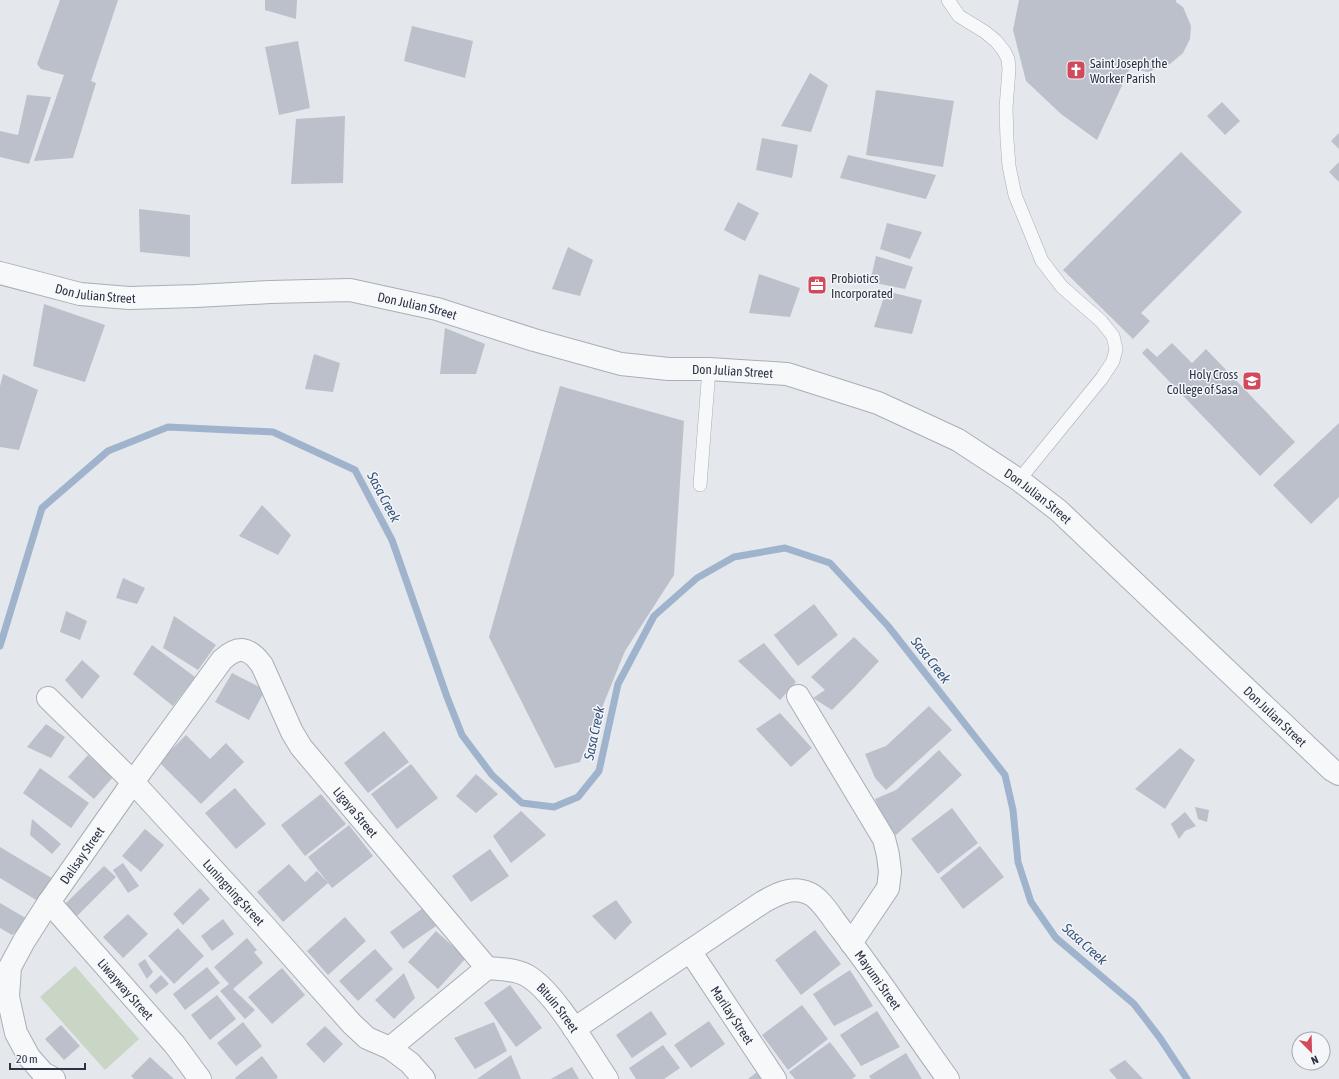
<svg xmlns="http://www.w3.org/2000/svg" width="1339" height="1079" font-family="'Asap Condensed',sans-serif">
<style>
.green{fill:#c9d6c5}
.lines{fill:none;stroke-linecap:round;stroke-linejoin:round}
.stream{stroke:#9fb4cc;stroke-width:7}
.building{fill:#bbc0ca}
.service-casing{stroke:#a9aeb7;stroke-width:14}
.minor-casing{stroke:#a9aeb7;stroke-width:24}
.service{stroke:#f7f8fa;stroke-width:13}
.minor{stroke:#f7f8fa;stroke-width:22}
.labels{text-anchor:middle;stroke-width:3;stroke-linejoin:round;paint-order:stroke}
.poi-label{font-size:13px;fill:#2b3445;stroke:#f4f6f9;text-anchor:start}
.street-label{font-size:13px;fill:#2b3445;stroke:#f4f6f9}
.water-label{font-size:14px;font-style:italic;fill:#34527a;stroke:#f4f6f9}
</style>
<rect width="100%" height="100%" fill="#e4e7ec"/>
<path class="green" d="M75 966 139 1039 105 1070 40 997Z"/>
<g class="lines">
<path class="stream" d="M0 646 42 508 108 451 168 427 273 432 355 470 392 540 447 697 462 735 492 775 522 803 554 807 578 797 599 771 618 684 654 616 697 578 734 557 785 548 830 563 888 626 1005 775 1013 810 1018 862 1031 902 1056 938 1134 1004 1160 1038 1187 1079"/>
</g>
<path class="building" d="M60 0H118L91 81 96 83 73 158 34 161 64 75 41 69 37 64Z
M265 0H297L296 19 265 10Z
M1019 0H1176V2L1183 7 1191 26 1190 39 1183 53 1170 64 1148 72 1130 68 1097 140 1061 114 1026 81 1013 30Z
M412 26 473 41 465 78 404 61Z
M298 41 310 108 279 115 265 47Z
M810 73 828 85 811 132 781 126Z
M876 90 954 101 943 167 866 155Z
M27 95 51 97 29 164 0 157V131L18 135Z
M1222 102 1240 121 1225 135 1207 116Z
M345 116 343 183 291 184 296 119Z
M1339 133V149L1331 141Z
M762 138 798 145 792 178 756 170Z
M1181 152 1242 212 1141 313 1150 321 1133 339 1063 270Z
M848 155 936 175 926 199 840 178Z
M1339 162V182L1329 172Z
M738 202 759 213 745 241 724 230Z
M139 209 190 215V257L140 252Z
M887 223 922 232 910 259 880 249Z
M568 247 593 260 580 296 552 289Z
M876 256 913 267 905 289 870 282Z
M759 274 800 288 790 317 749 313Z
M886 291 922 300 912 334 874 327Z
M44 304 105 325 85 382 33 366Z
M445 328 485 344 476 374H440Z
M1172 343 1192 363 1206 349 1295 442 1260 476 1142 353 1147 348 1157 357Z
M314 354 340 363 333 392 305 389Z
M3 374 38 390 19 450 0 447V386Z
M560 386 684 421 674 575 625 651 580 762 555 768 489 637Z
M1339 423V497L1311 524 1273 485Z
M262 505 291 535 278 555 239 536Z
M123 578 145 588 137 604 116 598Z
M814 604 838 635 798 666 774 635Z
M66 611 87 621 80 640 60 632Z
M174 616 216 645 198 670 163 648Z
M854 637 879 661 854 688 832 710 813 698 825 690 811 677Z
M764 643 796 682 780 700 738 661Z
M152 645 195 677 173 706 133 674Z
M82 660 100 676 82 699 65 680Z
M232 673 265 690 249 720 215 702Z
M929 706 952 730 886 790 875 778 865 754 886 746Z
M780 713 812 748 791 767 756 729Z
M46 724 65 737 51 758 27 747Z
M384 731 409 762 368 793 344 763Z
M186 735 210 759 226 743 244 762 201 804 159 762Z
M1180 748 1195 760 1165 809 1135 789Z
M939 750 962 775 896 835 884 823 875 799 896 790Z
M88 755 113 777 94 799 68 777Z
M411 764 438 798 397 829 371 794Z
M40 768 89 803 71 828 23 793Z
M476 774 498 794 476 813 456 796Z
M235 788 266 824 236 849 205 813Z
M321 794 346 824 305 856 281 825Z
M1195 807 1209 810 1207 822 1198 819Z
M952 808 978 843 938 874 911 839Z
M521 811 546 835 511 863 493 836Z
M1185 812 1196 826 1185 831 1179 839 1171 824Z
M32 819 61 844 52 854 30 835Z
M349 825 373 856 332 888 308 857Z
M145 829 164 845 141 872 122 856Z
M980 846 1004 877 963 909 940 878Z
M0 847 55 880 41 903 0 878Z
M490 849 509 876 471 902 452 876Z
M123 863 139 886 128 893 113 870Z
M289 864 305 882 317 871 328 883 283 922 257 892Z
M104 866 116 877 77 916 65 904Z
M200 888 210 899 183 925 173 914Z
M616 900 632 922 615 940 592 916Z
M0 903 29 920 12 935 0 928Z
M423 908 436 926 403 949 390 932Z
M128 914 148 934 123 958 103 937Z
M345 917 366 941 328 975 307 951Z
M223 919 234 934 212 951 201 936Z
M178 928 204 956 174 984 148 956Z
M815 930 841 964 801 995 775 960Z
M436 931 466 958 438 989 408 962Z
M247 938 257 950 254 952 263 963 233 989 255 1010 245 1019 220 991 229 984 214 967Z
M375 949 393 969 358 1001 339 981Z
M145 959 153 972 147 979 138 964Z
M207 967 220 983 185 1010 173 994Z
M282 968 305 995 272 1024 248 997Z
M850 970 873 1006 834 1026 813 994Z
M404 973 415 998 394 1019 375 1000Z
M161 975 169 984 156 994 149 986Z
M510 985 542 1028 516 1047 484 1003Z
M217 995 236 1019 210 1040 191 1015Z
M802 1005 828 1039 788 1070 762 1035Z
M651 1011 667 1034 632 1058 616 1035Z
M877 1011 900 1047 861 1066 840 1035Z
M709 1021 725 1044 691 1068 674 1045Z
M243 1022 262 1046 236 1066 217 1043Z
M494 1022 507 1051 475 1069 454 1038Z
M61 1025 80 1046 64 1060 45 1039Z
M325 1026 343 1044 324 1063 306 1044Z
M830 1042 856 1076 852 1079H795L789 1072Z
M663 1045 680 1068 664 1079H636L629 1068Z
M906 1053 922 1079H871L869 1076Z
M511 1055 521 1079H477Z
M262 1056 278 1077 276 1079H236L235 1078Z
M150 1057 174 1079H134L131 1076Z
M1125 1060 1143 1079H1117L1109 1070Z
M572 1067 579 1079H551Z
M761 1069 763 1079H748Z"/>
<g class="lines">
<g class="service-casing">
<path id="service" d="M948 0 959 16 985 32 996 41 1004 51 1008 59 1009 69 1006 108 1007 140 1009 166 1015 195 1042 261 1062 287 1101 321 1113 336 1116 349 1113 361 1102 378 1019 480
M700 485 709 369"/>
</g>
<g class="minor-casing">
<g id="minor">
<path id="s1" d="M0 273 80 294 129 298 196 296 270 292 350 290 437 309 534 340 621 364 669 369H709L787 374 878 403 958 440 1019 480 1059 511 1332 770 1339 774"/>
<path d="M798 696 884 839 888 855 890 872 888 888 851 943"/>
<path id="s2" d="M48 698 133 782 263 924 352 1024 367 1038 390 1048 410 1063 424 1079"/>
<path id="s3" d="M49 902 175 1045 200 1079"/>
<path id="s4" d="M690 951 775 1079"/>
<path id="s5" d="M487 968C500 969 514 969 526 975 554 990 588 1051 607 1079"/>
<path id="s6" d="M574 1029 763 902C777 894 792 886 808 893 820 897 832 918 840 928 878 977 912 1029 948 1079"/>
<path d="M390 1048 487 968"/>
<path id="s7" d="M54 1079 43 1073 29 1057 16 1033 8 997 10 967 24 941 49 902 133 782 222 660C238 645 249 647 262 665L292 732 301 747 487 968"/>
</g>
</g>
<use href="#service" class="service"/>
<use href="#minor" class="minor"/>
</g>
<defs>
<g id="church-square" transform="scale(1)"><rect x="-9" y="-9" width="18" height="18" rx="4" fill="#d1495b" stroke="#f4f6f9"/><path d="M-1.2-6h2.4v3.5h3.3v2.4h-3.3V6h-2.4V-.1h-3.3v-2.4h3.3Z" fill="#fff"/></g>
<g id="office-square" transform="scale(1)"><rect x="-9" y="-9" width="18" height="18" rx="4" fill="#d1495b" stroke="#f4f6f9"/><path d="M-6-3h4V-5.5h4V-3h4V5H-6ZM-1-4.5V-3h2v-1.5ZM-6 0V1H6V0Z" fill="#fff"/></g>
<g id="university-square" transform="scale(1)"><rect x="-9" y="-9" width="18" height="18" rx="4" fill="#d1495b" stroke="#f4f6f9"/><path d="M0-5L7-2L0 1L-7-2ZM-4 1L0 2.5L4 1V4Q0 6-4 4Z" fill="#fff"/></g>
</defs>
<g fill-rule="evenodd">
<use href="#church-square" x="1076" y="70"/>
<use href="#office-square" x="817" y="285"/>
<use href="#university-square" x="1252" y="381"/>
</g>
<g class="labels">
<g class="poi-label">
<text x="1090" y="68">Saint Joseph the<tspan x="1090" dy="15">Worker Parish</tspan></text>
<text x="831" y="283">Probiotics<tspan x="831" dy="15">Incorporated</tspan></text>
<text x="1238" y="379" text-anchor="end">Holy Cross<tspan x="1238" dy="15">College of Sasa</tspan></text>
</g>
<g class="street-label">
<text dy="5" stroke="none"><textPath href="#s1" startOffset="98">Don Julian Street</textPath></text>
<text dy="5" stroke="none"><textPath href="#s1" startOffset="422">Don Julian Street</textPath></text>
<text dy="5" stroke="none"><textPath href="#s1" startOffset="746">Don Julian Street</textPath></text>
<text dy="5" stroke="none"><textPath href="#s1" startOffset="1082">Don Julian Street</textPath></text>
<text dy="5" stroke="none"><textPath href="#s1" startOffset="1406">Don Julian Street</textPath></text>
<text dy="5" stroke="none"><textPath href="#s7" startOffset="726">Ligaya Street</textPath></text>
<text dy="5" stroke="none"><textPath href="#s7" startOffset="261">Dalisay Street</textPath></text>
<text dy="5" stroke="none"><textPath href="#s2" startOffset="269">Luningning Street</textPath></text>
<text dy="5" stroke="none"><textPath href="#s6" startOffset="388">Mayumi Street</textPath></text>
<text dy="5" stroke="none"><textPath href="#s3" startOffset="116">Liwayway Street</textPath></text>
<text dy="5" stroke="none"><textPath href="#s5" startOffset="86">Bituin Street</textPath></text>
<text dy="5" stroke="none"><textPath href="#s4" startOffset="77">Marilay Street</textPath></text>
</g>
<g class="water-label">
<text transform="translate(384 497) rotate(62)" y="5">Sasa Creek</text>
<text transform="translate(931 660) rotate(52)" y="5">Sasa Creek</text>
<text transform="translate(594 733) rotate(-78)" y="5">Sasa Creek</text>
<text transform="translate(1085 944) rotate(42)" y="5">Sasa Creek</text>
</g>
</g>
<g transform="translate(1311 1051) rotate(157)"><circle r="19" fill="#f4f6f9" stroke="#a4a8b1"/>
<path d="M0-3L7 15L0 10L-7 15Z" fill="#d1495b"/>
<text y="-6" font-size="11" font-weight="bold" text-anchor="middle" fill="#2b3445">N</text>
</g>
<path d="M10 1063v6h75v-6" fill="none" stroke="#2b3445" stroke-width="2"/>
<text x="16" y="1063" font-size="12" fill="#2b3445" stroke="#f4f6f9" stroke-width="3" paint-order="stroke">20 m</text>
</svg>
